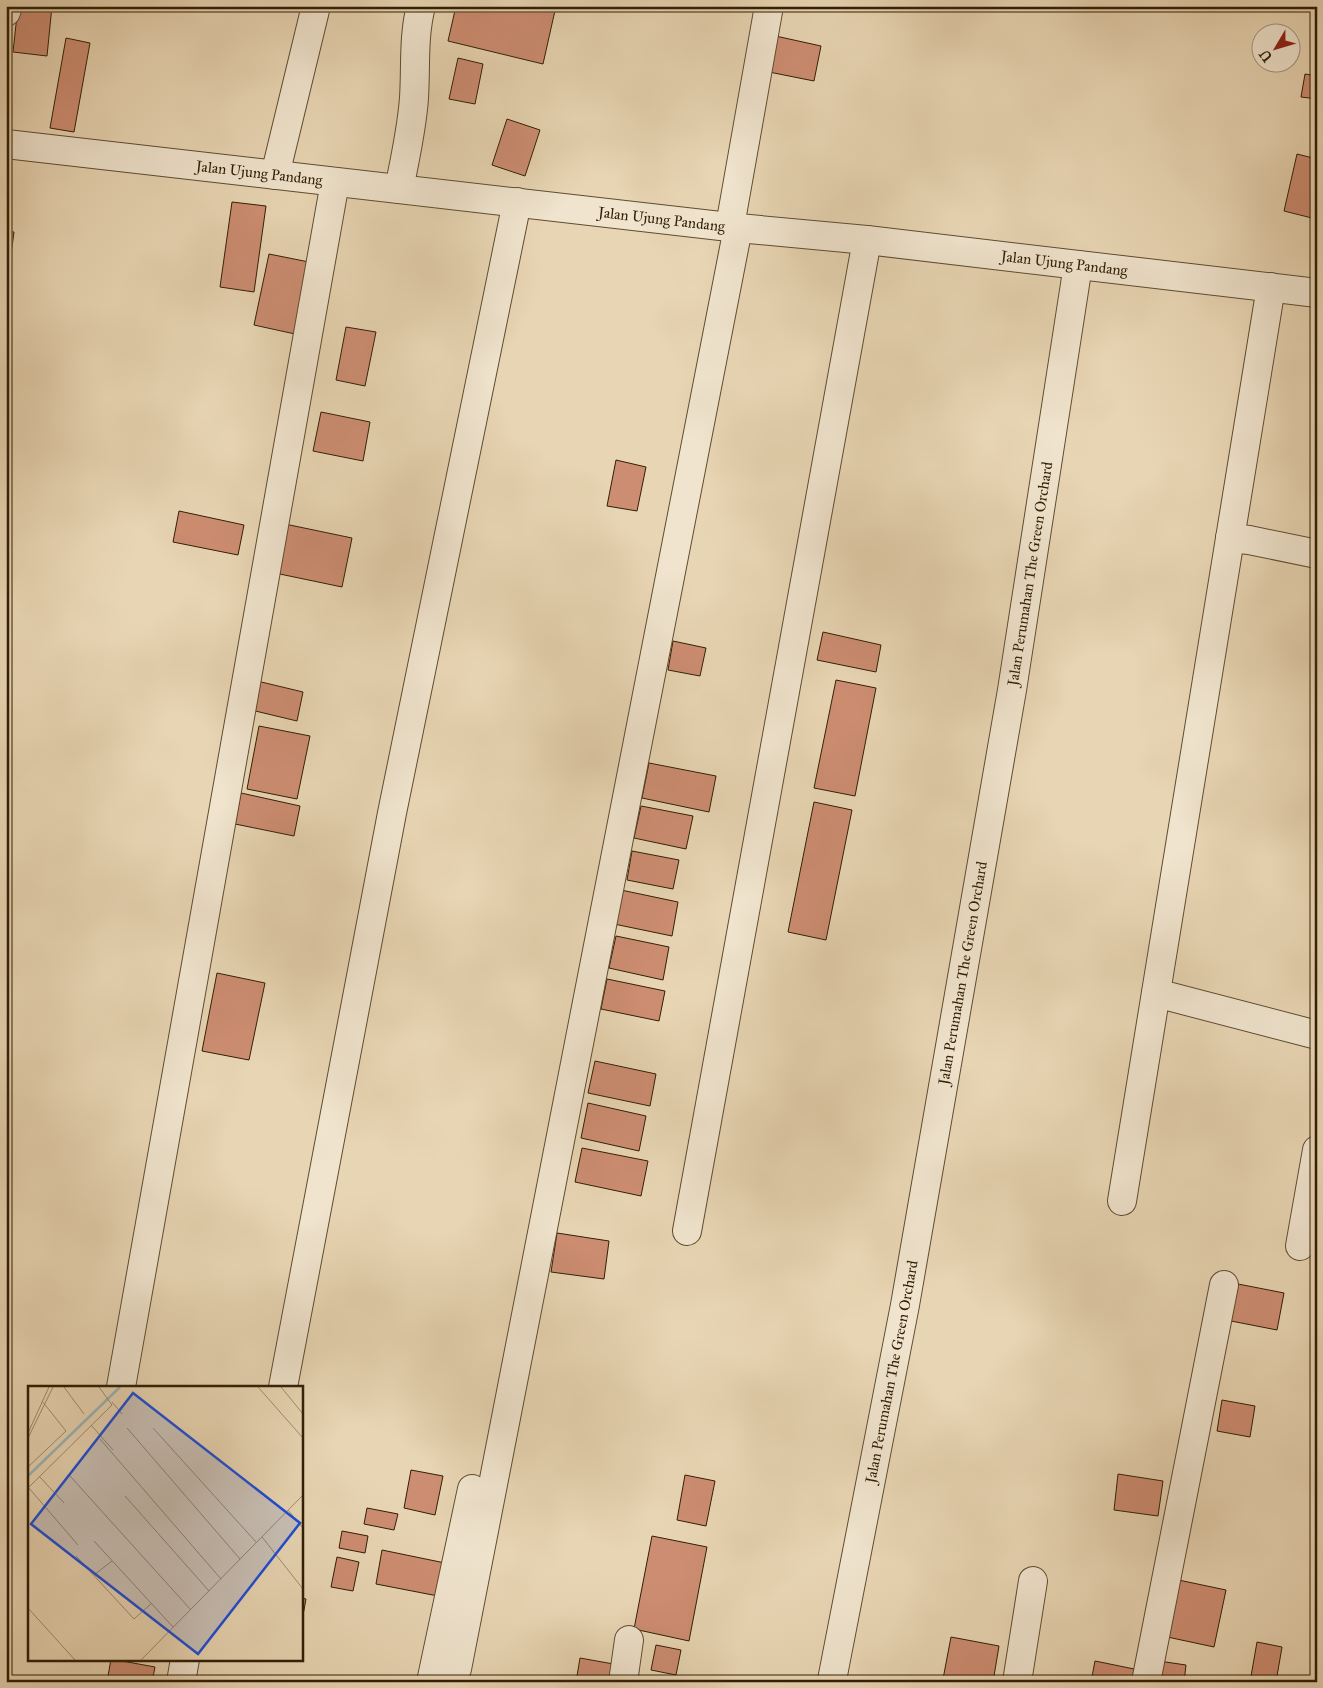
<svg xmlns="http://www.w3.org/2000/svg" width="1323" height="1688" font-family="'IM FELL Great Primer',serif">
<style>
.building{fill:#cd8d72;stroke:#301f05}
.lines{fill:none;stroke-linecap:round;stroke-linejoin:round}
.minor-casing{stroke:#5e4c30;stroke-width:30}
.minor{stroke:#f0e4ce;stroke-width:28}
.labels{text-anchor:middle;stroke-width:5;stroke-linejoin:round;paint-order:stroke}
.street-label{font-size:15px;fill:#301f05;stroke:#f0e4ce}
.inset-river{fill:none;stroke:#9cb6b8;stroke-width:2.5}
.inset-road{fill:none;stroke:#9e8c6d;stroke-width:1}
.view{fill:#1d4ed8;fill-opacity:0.15;stroke:#1d4ed8;stroke-width:2.5}
.inset-edge{fill:none;stroke:#301f05;stroke-width:2.5}
</style>
<rect width="100%" height="100%" fill="#e8d5b3"/>
<filter id="stains"><feTurbulence type="fractalNoise" baseFrequency=".004" numOctaves="4"/><feColorMatrix values="0 0 0 0 .2 0 0 0 0 .09 0 0 0 0 .02 0 0 0 .5 -.17"/></filter>
<radialGradient id="worn" r=".72"><stop offset=".6" stop-color="#630" stop-opacity="0"/><stop offset="1" stop-color="#630" stop-opacity=".3"/></radialGradient>
<path class="building" d="M18 6H52L47 56 13 52Z
M456 6H556L543 64 448 41Z
M771 35 821 46 814 81 764 71Z
M66 38 90 43 74 132 50 128Z
M458 58 483 64 475 104 449 99Z
M1305 74 1317 76V99L1301 97Z
M507 119 540 130 525 176 492 165Z
M1297 154 1317 159V197L1312 218 1284 211Z
M232 202 266 206 254 292 220 287Z
M6 231 14 232 7 284H6Z
M269 254 309 262 295 334 254 325Z
M346 327 376 332 365 386 336 380Z
M321 412 370 422 363 461 313 451Z
M616 460 646 467 637 511 607 506Z
M179 511 244 525 238 555 173 542Z
M285 524 352 538 342 587 275 573Z
M823 632 881 645 876 672 817 660Z
M673 641 706 648 700 676 668 670Z
M253 680 303 692 297 721 247 709Z
M836 680 876 688 855 796 814 788Z
M259 726 310 736 297 799 247 789Z
M649 763 716 776 709 812 642 798Z
M241 793 300 806 294 836 235 824Z
M814 802 852 810 826 940 788 932Z
M641 806 693 816 686 849 634 838Z
M632 851 679 860 673 889 627 880Z
M621 890 678 902 672 936 614 924Z
M616 936 669 947 663 980 609 968Z
M217 973 265 983 249 1060 202 1051Z
M607 979 665 991 659 1021 601 1009Z
M595 1061 656 1074 650 1106 588 1093Z
M588 1103 646 1116 639 1151 581 1138Z
M582 1148 648 1161 641 1196 575 1182Z
M557 1233 609 1241 604 1279 551 1272Z
M1233 1283 1284 1293 1277 1330 1226 1320Z
M1222 1400 1255 1406 1250 1437 1217 1431Z
M411 1470 443 1476 435 1515 404 1508Z
M1118 1474 1163 1481 1158 1516 1114 1510Z
M685 1475 715 1481 706 1526 677 1520Z
M367 1508 398 1514 394 1530 364 1524Z
M342 1531 368 1536 365 1553 339 1548Z
M652 1536 707 1547 689 1641 634 1629Z
M382 1550 445 1563 438 1596 376 1584Z
M337 1557 359 1562 353 1591 331 1587Z
M1169 1578 1226 1590 1214 1647 1158 1635Z
M301 1598 306 1599 301 1626Z
M951 1637 999 1646 993 1682H956L943 1679Z
M1257 1642 1282 1647 1276 1682H1250Z
M656 1645 681 1650 676 1675 651 1670Z
M580 1658 619 1665 616 1682H576Z
M111 1659 155 1667 152 1682H107Z
M1152 1660 1186 1665 1184 1682H1149Z
M1095 1661 1144 1671 1142 1682H1091Z"/>
<g class="lines">
<g class="minor-casing">
<g id="minor">
<path d="M6 12 8 6"/>
<path id="s1" d="M6 144 738 228 867 240 1317 293"/>
<path d="M275 175 316 6"/>
<path d="M399 189C405 159 412 128 414 98 416 67 413 37 421 6"/>
<path d="M730 226 769 6"/>
<path d="M1230 538 1249 540 1317 554"/>
<path d="M1156 993 1317 1035"/>
<path d="M1122 1201 1271 287"/>
<path d="M687 1231 867 240"/>
<path d="M1300 1246 1317 1150"/>
<path d="M121 1387 335 182"/>
<path d="M283 1387 392 813 517 202"/>
<path d="M457 1669 738 228"/>
<path id="s2" d="M832 1680 905 1305 1012 690 1078 265"/>
<path d="M181 1682 185 1659"/>
<path d="M431 1682 472 1489"/>
<path d="M623 1682 629 1640"/>
<path d="M1017 1682 1033 1581"/>
<path d="M1146 1682 1224 1285"/>
</g>
</g>
<use href="#minor" class="minor"/>
</g>
<g class="labels">
<g class="street-label">
<text dy="5" stroke="none"><textPath href="#s1" startOffset="255">Jalan Ujung Pandang</textPath></text>
<text dy="5" stroke="none"><textPath href="#s1" startOffset="660">Jalan Ujung Pandang</textPath></text>
<text dy="5" stroke="none"><textPath href="#s1" startOffset="1065">Jalan Ujung Pandang</textPath></text>
<text dy="5" stroke="none"><textPath href="#s2" startOffset="1124">Jalan Perumahan The Green Orchard</textPath></text>
<text dy="5" stroke="none"><textPath href="#s2" startOffset="719">Jalan Perumahan The Green Orchard</textPath></text>
<text dy="5" stroke="none"><textPath href="#s2" startOffset="314">Jalan Perumahan The Green Orchard</textPath></text>
</g>
</g>
<g transform="translate(28 1386)">
<rect width="275" height="275" fill="#e8d5b3"/>
<path class="inset-river" d="M0 90 92 1"/>
<path class="inset-road" d="M36 1 56 28M230 1 275 52M253 1 275 28M84 16 94 28M63 39 85 64M99 42 212 173M125 42 228 156M0 47 21 1M0 52 25 1M72 53 193 193M0 81 38 45 14 15M11 90 36 117M42 90 163 224M0 101 50 159M0 102 84 19 71 1M97 110 181 205M260 124 275 142M234 151 275 203M66 155 145 241M48 170 106 233 124 217M66 189 84 175M0 222 47 274M113 274 275 109"/>
<path class="view" d="M105 7 272 137 170 268 3 138Z"/>
<rect width="275" height="275" class="inset-edge"/>
</g>
<rect width="1323" height="1688" fill="none" stroke="#e8d5b3" stroke-width="25"/>
<rect x="8" y="8" width="1308" height="1673" fill="none" stroke="#301f05" stroke-width="2.5"/>
<rect x="12" y="12" width="1298" height="1663" fill="none" stroke="#301f05"/>
<g transform="translate(1276 48) rotate(232)"><circle r="24" fill="#f0e4ce" stroke="#a3957e"/>
<path d="M0-4L9 19L0 12L-9 19Z" fill="#8f2418"/>
<text y="-8" font-size="14" font-weight="bold" text-anchor="middle" fill="#301f05">U</text>
</g>
<rect width="100%" height="100%" filter="url(#stains)"/>
<rect width="100%" height="100%" fill="url(#worn)"/>
</svg>
